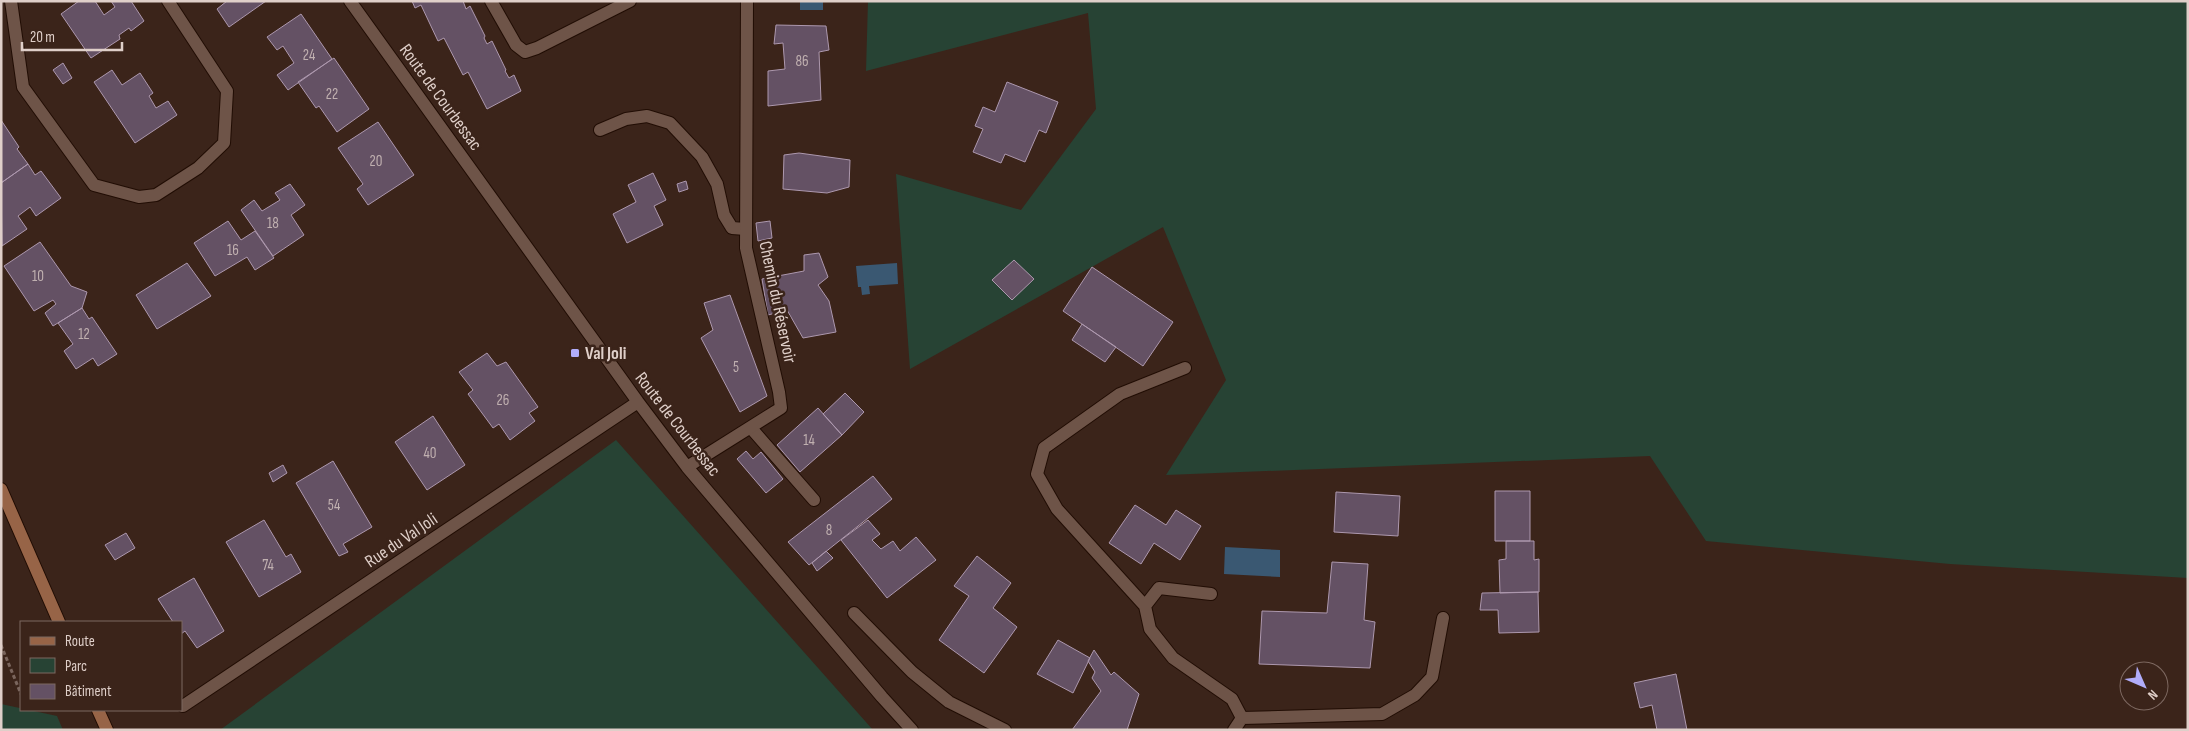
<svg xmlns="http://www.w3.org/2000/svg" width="2189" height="731" font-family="'Sofia Sans Condensed',sans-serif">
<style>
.green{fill:#274334}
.water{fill:#3a5872}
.building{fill:#645164;stroke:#ad98ae}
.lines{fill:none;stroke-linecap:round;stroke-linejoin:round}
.lane-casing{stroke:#210d04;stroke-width:14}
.street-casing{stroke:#210d04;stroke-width:14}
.secondary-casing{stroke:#210d04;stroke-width:14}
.path{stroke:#7a655d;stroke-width:3;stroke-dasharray:4 2.5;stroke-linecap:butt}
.lane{stroke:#6e5448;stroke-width:12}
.street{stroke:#6e5448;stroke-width:12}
.secondary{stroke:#976447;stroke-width:12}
.poi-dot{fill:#b1adfa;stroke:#3b241a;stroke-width:2}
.labels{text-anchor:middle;stroke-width:5;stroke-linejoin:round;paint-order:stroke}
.number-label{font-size:15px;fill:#c0b0b0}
.street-label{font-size:18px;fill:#dfcfc9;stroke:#3b241a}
.poi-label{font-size:18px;font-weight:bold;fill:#dfcfc9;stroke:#3b241a;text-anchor:start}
</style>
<rect width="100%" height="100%" fill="#3b241a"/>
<path class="green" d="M868 1H2188V578L1950 564 1706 541 1650 456 1166 475 1226 380 1163 227 910 369 896 174 1021 210 1096 109 1088 13 866 71Z
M616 440 873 730H220Z
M1 704 57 716 63 730H1Z"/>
<path class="water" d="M800 1H823V10H800Z
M897 263 898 284 869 286 870 294 862 295 861 287H858L856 266Z
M1225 547 1280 550V577L1224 574Z"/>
<path class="building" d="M79 1H95L104 15 115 7 111 1H131L144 21 131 31 129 28 119 35 120 39 91 58 61 14Z
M227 1H266L229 27 217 9Z
M412 1H463L466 9 470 6 485 36 484 38 487 44 492 41 506 70 505 71 509 78 514 75 521 91 487 109 468 72 463 75 444 38 438 41 421 5 415 8Z
M301 14 332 59 288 90 277 75 294 63 283 46 277 50 267 37Z
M776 25 826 26 829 50 819 52 821 100 768 106V71L785 69 783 43 774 44Z
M334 58 369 109 337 132 319 106 316 108 298 82Z
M63 63 72 78 63 84 53 70Z
M112 70 122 85 140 73 153 93 149 96 156 108 168 101 177 115 135 143 94 82Z
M1007 82 1058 102 1046 133 1039 130 1025 162 1005 154 1001 163 973 152 983 129 975 126 983 107 995 112Z
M1 120 19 147 17 149 28 164 1 183Z
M378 122 414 175 368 205 357 189 363 184 338 148Z
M799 153 850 160 849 187 827 193 783 189 784 155Z
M28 164 35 175 41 171 61 198 36 216 30 207 18 216 27 229 2 246 1 183Z
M653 173 666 200 654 206 663 225 627 243 613 214 636 202 628 185Z
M686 181 688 189 679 192 677 184Z
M290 184 305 205 291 215 304 235 273 256 241 210 254 200 262 211 280 200 275 193Z
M228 221 241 240 255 231 274 258 255 270 247 257 215 276 194 243Z
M770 221 772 238 758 241 756 223Z
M40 242 71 286 87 292 82 308 53 326 45 313 56 304 53 300 34 311 4 266Z
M819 253 828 277 818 285 829 301 836 332 803 338 787 310 768 315 762 279 804 271V255Z
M1014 260 1034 279 1012 300 992 280Z
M187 263 211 296 157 329 136 295Z
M1092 267 1173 322 1143 366 1063 311Z
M730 295 767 396 740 412 701 338 713 330 704 303Z
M82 308 89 319 92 317 117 354 98 366 93 358 76 369 64 351 73 344 58 323Z
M1082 324 1116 347 1105 362 1072 340Z
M487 353 497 366 506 362 538 407 529 413 535 421 510 440 499 424 493 428 468 394 473 390 459 372Z
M845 393 864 412 842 435 823 414Z
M818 408 842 435 800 472 777 445Z
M433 416 465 465 427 490 395 442Z
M746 451 753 459 761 452 783 479 766 493 737 459Z
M333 461 372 527 343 544 348 552 339 556 296 483Z
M283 465 287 473 273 482 269 473Z
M873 476 892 499 809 565 788 542Z
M1495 491H1530V541H1495Z
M1336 492 1400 496 1398 536 1334 532Z
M1135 505 1166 525 1176 510 1201 526 1180 560 1154 543 1141 564 1109 543Z
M264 520 286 557 291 554 301 572 259 597 226 542Z
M868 520 880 534 872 540 881 549 893 541 900 551 916 537 936 560 887 598 841 540Z
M126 533 135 548 115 560 105 545Z
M1506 541H1534V560L1539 559V592L1500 593 1499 560 1506 559Z
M826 551 833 558 817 571 812 563Z
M977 556 1011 583 993 608 1017 627 984 673 939 640 969 596 954 586Z
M1332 562 1368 564 1364 620 1375 622 1370 668 1259 664 1262 611 1327 613Z
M194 578 224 631 197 648 185 631 181 634V622H173L158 599Z
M1538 592 1539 632 1499 633 1498 610H1480L1482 593Z
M1058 640 1090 658 1073 693 1037 674Z
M1094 650 1111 675 1114 672 1139 694 1127 730H1072L1101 691 1092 678 1095 672 1088 661Z
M1676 674 1687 730H1657L1652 705 1640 708 1634 683Z"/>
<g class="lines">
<g class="lane-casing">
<path id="lane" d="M491 1 516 45 525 52 537 48 630 1
M600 130 626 119 647 116 670 123 702 157 717 184 724 215 732 228 746 229
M1185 368 1120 394 1044 448 1037 474 1057 509 1145 606 1150 629 1173 658 1232 699 1242 718
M751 428 814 500
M1145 606 1159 588 1211 594
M854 613 912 672 949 702 1005 730
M1234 730 1242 718 1382 714 1415 695 1432 677 1443 618"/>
</g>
<g class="street-casing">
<path id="street" d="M11 1 23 87 94 185 139 197 156 195 198 168 224 143 227 91 168 1
M350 1 638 402 687 467 882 697 912 730
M687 467 781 408 779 392 746 248 747 1
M183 706 638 402"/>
</g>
<g class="secondary-casing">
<path id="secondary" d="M1 489 59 622
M98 710 107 730"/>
</g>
<path class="path" d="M1 645 21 694"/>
<use href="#lane" class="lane"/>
<use href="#street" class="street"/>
<use href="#secondary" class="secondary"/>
</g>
<rect class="poi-dot" x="570" y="348" width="10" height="10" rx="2.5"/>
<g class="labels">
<g class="number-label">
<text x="309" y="60">24</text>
<text x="802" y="66">86</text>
<text x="332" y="99">22</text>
<text x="376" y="166">20</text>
<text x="273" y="228">18</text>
<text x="233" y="255">16</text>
<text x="38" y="281">10</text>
<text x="84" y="339">12</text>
<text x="736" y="372">5</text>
<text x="503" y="405">26</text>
<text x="809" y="445">14</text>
<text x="430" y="458">40</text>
<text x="334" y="510">54</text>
<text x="829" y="535">8</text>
<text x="268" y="570">74</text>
</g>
<g class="street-label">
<text transform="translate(441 97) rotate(54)" y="6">Route de Courbessac</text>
<text transform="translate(778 302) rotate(78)" y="6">Chemin du Réservoir</text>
<text transform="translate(678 424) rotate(52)" y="6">Route de Courbessac</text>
<text transform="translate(401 540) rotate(-34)" y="6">Rue du Val Joli</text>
</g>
<g class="poi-label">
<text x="585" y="359">Val Joli</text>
</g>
</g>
<rect width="2189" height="731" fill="none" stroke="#dfcfc9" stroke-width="5"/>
<rect x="20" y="621" width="162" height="90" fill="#3b241a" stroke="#7d6860"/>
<rect x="30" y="637" width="25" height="8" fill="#976447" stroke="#7d6860"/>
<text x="65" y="646" font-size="15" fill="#dfcfc9">Route</text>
<rect x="30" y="658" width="25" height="15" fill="#274334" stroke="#7d6860"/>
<text x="65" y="671" font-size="15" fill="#dfcfc9">Parc</text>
<rect x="30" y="684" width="25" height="15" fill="#645164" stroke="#7d6860"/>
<text x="65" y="696" font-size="15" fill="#dfcfc9">Bâtiment</text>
<g transform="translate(2144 686) rotate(135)"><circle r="24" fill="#3b241a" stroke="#7d6860"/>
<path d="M0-4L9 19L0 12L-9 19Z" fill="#b1adfa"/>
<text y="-8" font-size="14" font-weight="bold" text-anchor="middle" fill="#dfcfc9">N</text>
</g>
<path d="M22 42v8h100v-8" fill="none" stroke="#dfcfc9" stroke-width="2.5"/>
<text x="30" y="42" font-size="15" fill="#dfcfc9" stroke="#3b241a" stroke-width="4" paint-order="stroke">20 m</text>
</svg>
